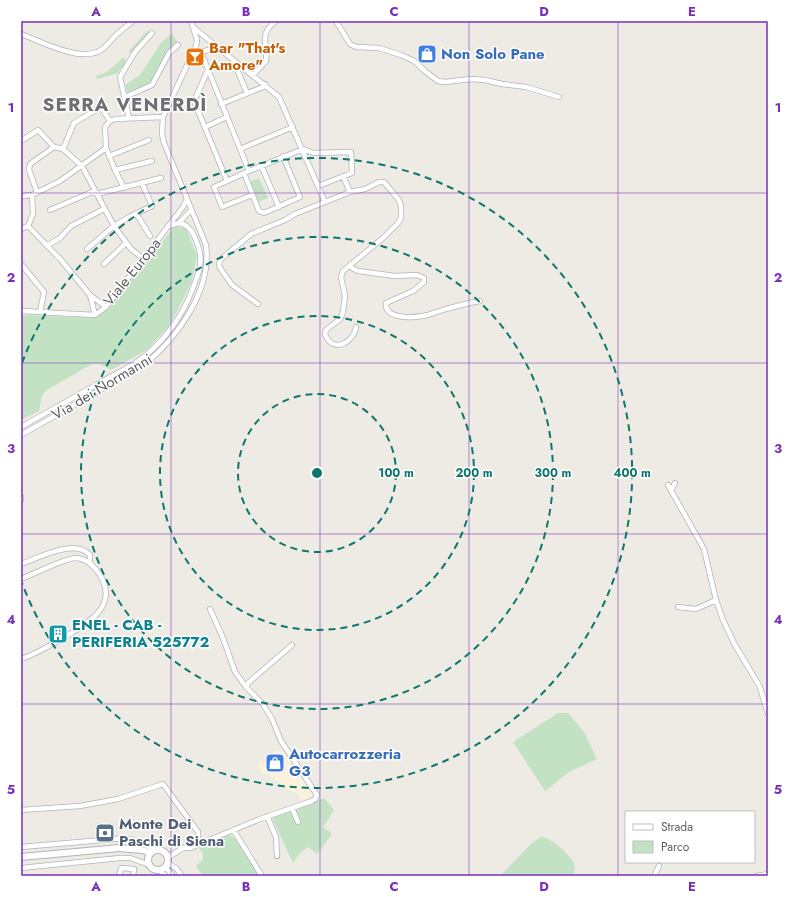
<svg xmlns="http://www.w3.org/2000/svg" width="789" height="897" font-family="Jost,sans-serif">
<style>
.commercial{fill:#faf2dc}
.green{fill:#c3e2c3}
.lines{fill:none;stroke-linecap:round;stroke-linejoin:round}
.minor-casing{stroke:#b1b4b8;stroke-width:6}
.tertiary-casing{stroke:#b1b4b8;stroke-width:8}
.minor{stroke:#fff;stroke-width:4.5}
.tertiary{stroke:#fff;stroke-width:6}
.grid{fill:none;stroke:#7b2cbf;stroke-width:1;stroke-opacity:0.55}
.ring{fill:none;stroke:#0f766e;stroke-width:2;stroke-dasharray:7 5}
.labels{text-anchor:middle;stroke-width:3;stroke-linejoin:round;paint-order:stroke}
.food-label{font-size:15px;font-weight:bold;fill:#c56008;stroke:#fff;text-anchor:start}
.shop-label{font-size:15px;font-weight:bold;fill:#366cbe;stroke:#fff;text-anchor:start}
.street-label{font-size:15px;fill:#5c5f63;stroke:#fff}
.culture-label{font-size:15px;font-weight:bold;fill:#0d838f;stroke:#fff;text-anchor:start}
.service-label{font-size:15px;font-weight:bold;fill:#4e5e75;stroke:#fff;text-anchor:start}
.district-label{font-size:19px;font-weight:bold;letter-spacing:1px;fill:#6d7175;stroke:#fff}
.centre{fill:#0f766e;stroke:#fff;stroke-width:2}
.ring-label{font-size:12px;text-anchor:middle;font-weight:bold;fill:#0f766e;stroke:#fff;stroke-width:3;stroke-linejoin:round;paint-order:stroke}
.neatline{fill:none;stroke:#7b2cbf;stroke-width:1.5}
.grid-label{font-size:13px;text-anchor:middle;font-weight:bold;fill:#7b2cbf}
</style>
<rect width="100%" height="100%" fill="#edebe4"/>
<path class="commercial" d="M278 749 281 753 283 751 314 795 301 800 298 794 288 790 268 774H263L257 765Z"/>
<path class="green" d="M148 30 149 33 131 54 129 51Z
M172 33 177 41 169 50 151 83 148 85 128 93 125 85 140 75 161 43Z
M124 57 126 62 118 73 97 79 96 76 107 72Z
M259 178 268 198 258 202 249 182Z
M174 227 186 228 197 256 192 281 170 325 147 350 111 370 100 364H92L47 390 42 395 39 411 21 420V315L96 318 108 308Z
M558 713H568L584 732 597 759 569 772 545 791 513 742Z
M324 798 334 810 323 827 332 834 317 854 308 847 297 856 293 863 272 818Z
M229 835 238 840 259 876H204L196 867 203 859V854L199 848Z
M541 837C550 836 570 855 574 863 576 867 574 872 573 876H500L532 843Z"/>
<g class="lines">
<g class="minor-casing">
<path id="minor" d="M336 21 350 44 356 47 379 48 401 55 414 61 426 72 438 81 445 82 471 79 485 80 502 84 526 87 559 97
M194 28 279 97 325 202
M21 34C42 42 81 63 101 50 107 46 111 40 116 35 122 30 128 25 133 21
M201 52 212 49 215 45
M193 54 201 52 249 171
M233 60 247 93
M208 70 194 101 227 181
M253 75 266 61C268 41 258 35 276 21
M125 97 152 85 169 53 178 45
M221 104 263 87 265 84
M129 118 120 77 135 52 152 33
M205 127 227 117
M21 141 38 130 54 147
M54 147 63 149 74 123 101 107 110 121
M63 149 82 166 114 226 131 249 144 259
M240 149 293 127
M109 156 149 140
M261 165 279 207
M115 170 152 161
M244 173 259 211 264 213 300 197 283 156
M343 176 350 192 365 189 379 182H384L399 200 401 206V218L398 223 383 238 343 271 341 277 345 296 343 312 340 319 326 330 325 334C332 354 354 343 356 327
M124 188 115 170 106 148 105 127 110 121 115 119 163 117
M37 192 29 170 30 164 54 147
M252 195 222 207 214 187 249 171 303 149 313 153 351 152 352 173 318 186
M21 196 32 195
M50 210 92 192 97 194 161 178
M136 213 150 236
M28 226 33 214 32 195 60 181 106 148
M28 226 61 260 90 295
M168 226 179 223 191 210
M21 229 28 226
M48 245 60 238 71 226 104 209
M87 249 114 226 129 217 152 206 142 183
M21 264 44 292 40 312
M104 264 126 243
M351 264 352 268 358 271 395 276 417 275 424 278V282L413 291 386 303C384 319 412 318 422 316 431 315 438 311 446 309 457 306 468 303 480 301
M258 304 232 285 220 268 219 265 220 260 251 234 285 220 295 214 350 192
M21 311 95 315 106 307 183 207 187 199
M95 315 90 295 106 307
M21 427C48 412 76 396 103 381 117 373 133 366 145 356 165 340 183 315 192 290 198 276 204 262 198 246 195 236 190 224 179 223
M21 435 144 365C177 338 212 291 206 245L164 143 162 134 163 117 196 46 197 40 191 21
M668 485 704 549 716 600 723 620 735 645 760 687 768 714
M671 491 675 483
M21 497V500
M21 564C38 558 75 538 90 555V563
M21 579C34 574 63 559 75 558 86 558 94 566 100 575 119 606 88 623 65 637 51 645 36 654 21 659
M678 607 696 609 716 600
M246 687 248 683 292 645
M292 808 298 822
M21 810 80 806 118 799 163 784 198 832V839L167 858
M267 816 276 837 277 856
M234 831 262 876
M21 847 126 838 136 841 158 851
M183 848H190L260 819 312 801 315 799 317 795 281 741 272 719 263 704 246 687 235 672 223 638 210 609
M167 863 176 868 182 876
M165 867 173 876
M21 868 120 858H130L150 865
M159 870 166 876
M119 876 121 868 134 869 133 876
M654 876 659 866
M756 876 768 874"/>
</g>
<g class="tertiary-casing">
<path id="tertiary" d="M148 860a10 10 0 1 1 20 0a10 10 0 1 1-20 0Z
M21 857 119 848 142 850 151 853"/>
</g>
<use href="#minor" class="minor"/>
<use href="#tertiary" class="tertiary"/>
</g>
<path class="grid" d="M171 21V876M320 21V876M469 21V876M618 21V876M21 193H768M21 363H768M21 534H768M21 704H768"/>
<g class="ring">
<circle cx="317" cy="473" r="79"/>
<circle cx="317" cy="473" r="157"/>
<circle cx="317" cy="473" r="236"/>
<path d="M22 363A315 315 0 1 1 22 583"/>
</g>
<defs>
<g id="shop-square" transform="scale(1)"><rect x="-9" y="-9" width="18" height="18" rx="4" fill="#3f7fe0" stroke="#fff"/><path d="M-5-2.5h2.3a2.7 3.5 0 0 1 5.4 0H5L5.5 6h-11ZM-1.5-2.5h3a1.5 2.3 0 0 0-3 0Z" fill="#fff"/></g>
<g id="bar-square" transform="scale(1)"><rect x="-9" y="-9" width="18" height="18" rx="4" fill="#e8710a" stroke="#fff"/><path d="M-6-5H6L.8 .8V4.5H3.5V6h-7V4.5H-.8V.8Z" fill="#fff"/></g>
<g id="building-square" transform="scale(1)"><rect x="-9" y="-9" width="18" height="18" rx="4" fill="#0f9aa8" stroke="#fff"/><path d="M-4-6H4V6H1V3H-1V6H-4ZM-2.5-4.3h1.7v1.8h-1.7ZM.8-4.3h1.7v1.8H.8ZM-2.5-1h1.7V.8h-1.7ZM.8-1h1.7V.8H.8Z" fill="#fff"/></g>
<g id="bank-square" transform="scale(1)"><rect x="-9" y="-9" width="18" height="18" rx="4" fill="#5c6f8a" stroke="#fff"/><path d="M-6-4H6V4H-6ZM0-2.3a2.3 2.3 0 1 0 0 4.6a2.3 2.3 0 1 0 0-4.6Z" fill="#fff"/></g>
</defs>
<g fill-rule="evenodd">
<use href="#shop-square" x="427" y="54"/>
<use href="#bar-square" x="195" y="57"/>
<use href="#building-square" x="58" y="634"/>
<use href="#shop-square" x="275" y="763"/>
<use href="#bank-square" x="105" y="833"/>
</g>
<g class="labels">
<g class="food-label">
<text x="209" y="53">Bar "That's<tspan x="209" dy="17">Amore"</tspan></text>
</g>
<g class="shop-label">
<text x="441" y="59">Non Solo Pane</text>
<text x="289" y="759">Autocarrozzeria<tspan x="289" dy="17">G3</tspan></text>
</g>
<g class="street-label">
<text transform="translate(132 272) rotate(-51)" y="5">Viale Europa</text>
<text transform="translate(102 387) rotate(-31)" y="5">Via dei Normanni</text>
</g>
<g class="culture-label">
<text x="72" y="630">ENEL - CAB -<tspan x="72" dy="17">PERIFERIA 525772</tspan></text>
</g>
<g class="service-label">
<text x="119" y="829">Monte Dei<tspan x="119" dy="17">Paschi di Siena</tspan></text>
</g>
<g class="district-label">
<text x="125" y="111">SERRA VENERDÌ</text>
</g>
</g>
<circle cx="317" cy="473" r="6" class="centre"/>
<g class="ring-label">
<text x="396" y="477">100 m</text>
<text x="474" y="477">200 m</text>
<text x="553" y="477">300 m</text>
<text x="632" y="477">400 m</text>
</g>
<rect width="789" height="897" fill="none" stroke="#ffffff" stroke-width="44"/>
<rect x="625" y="811" width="130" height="52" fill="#ffffff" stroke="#bebfc1"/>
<rect x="633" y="824" width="20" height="6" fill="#ffffff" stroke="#bebfc1"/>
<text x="661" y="831" font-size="12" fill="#5c5f63">Strada</text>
<rect x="633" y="841" width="20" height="12" fill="#c3e2c3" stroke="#bebfc1"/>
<text x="661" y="851" font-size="12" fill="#5c5f63">Parco</text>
<rect x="22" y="22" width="745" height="853" class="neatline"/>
<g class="grid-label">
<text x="96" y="16">A</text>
<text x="246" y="16">B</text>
<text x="394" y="16">C</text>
<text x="544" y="16">D</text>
<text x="692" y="16">E</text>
<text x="11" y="112">1</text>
<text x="778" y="112">1</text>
<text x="11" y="282">2</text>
<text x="778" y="282">2</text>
<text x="11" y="453">3</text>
<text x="778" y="453">3</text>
<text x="11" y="624">4</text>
<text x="778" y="624">4</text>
<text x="11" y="794">5</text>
<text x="778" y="794">5</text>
<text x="96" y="891">A</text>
<text x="246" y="891">B</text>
<text x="394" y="891">C</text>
<text x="544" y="891">D</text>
<text x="692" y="891">E</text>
</g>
</svg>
